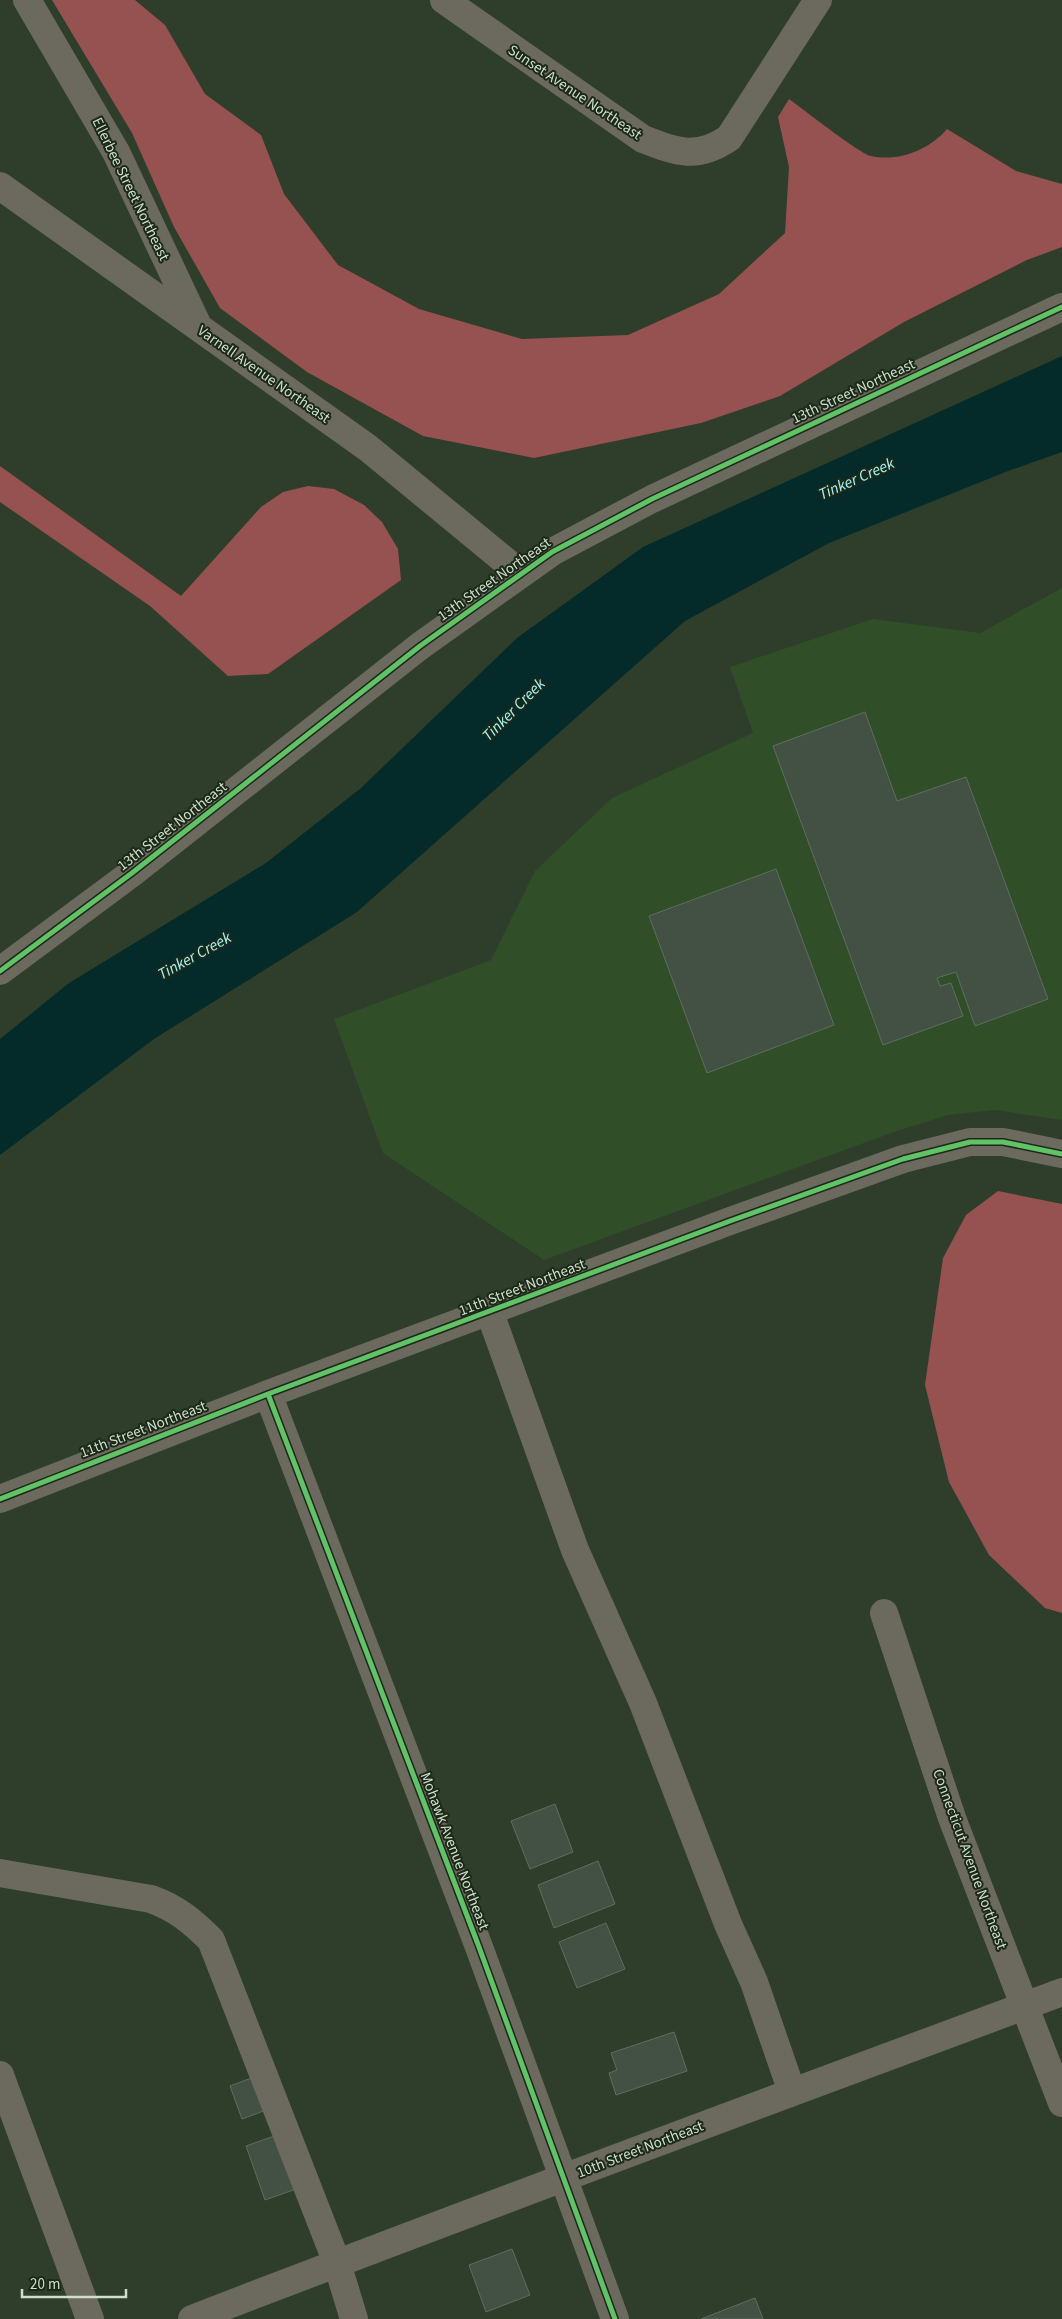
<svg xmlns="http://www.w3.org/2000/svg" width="1062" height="2319" font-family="'Source Sans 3',sans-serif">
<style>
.built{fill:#304e28}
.forest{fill:#955251}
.water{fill:#052a2a}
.building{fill:#425144;stroke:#5e6e60}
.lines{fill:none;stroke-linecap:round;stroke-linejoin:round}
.minor{stroke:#6c695e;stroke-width:28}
.cycleway-casing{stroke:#1c2919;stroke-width:8}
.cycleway{stroke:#61c268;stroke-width:5}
.labels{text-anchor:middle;stroke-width:4;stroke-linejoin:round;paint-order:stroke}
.street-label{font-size:15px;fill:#cedfca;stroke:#1c2919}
.water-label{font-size:16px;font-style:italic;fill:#a1f5f8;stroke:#1c2919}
</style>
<rect width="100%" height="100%" fill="#2f3e2b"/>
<path class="built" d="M1062 588V1120L995 1110 948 1115 897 1131 544 1260 383 1153 334 1019 491 960 535 871 612 798 753 733 730 667 873 619 980 633Z"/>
<path class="forest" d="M52 0H135L165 25 205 94 261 135 284 194 338 265 419 309 522 339 628 335 719 294 785 233 789 167 778 117 789 99C803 109 860 154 871 156 899 162 929 150 947 129L1016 171 1062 184V247L1027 260 904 322 780 396 701 423 534 458 423 436 307 372 220 308 174 227 132 133Z
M0 466 181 596 261 507 283 492 308 486 334 489 364 505 382 522 398 549 401 580 268 674 228 676 150 606 0 502Z
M998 1191 1062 1204V1613L1045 1608 989 1555 949 1482 925 1385 943 1258 966 1215Z"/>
<path class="water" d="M1062 356V452L1008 471 829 543 685 621 357 912 154 1039 0 1155V1039L69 983 266 863 361 788 517 638 643 547Z"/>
<path class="building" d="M865 712 897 801 966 777 1048 999 975 1026 956 972 937 978 940 986 951 983 963 1016 883 1045 773 746Z
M776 869 834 1025 707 1073 649 916Z
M555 1804 573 1852 530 1869 511 1821Z
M598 1861 615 1904 554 1928 538 1885Z
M606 1923 625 1969 577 1988 559 1942Z
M674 2032 687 2071 616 2095 609 2073 617 2070 611 2053Z
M254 2077 266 2110 242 2119 230 2086Z
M280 2134 299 2188 265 2200 246 2146Z
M512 2249 530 2295 486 2312 469 2265Z
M755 2298 763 2319H701Z"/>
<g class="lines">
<path class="minor" d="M27 0 116 152 198 326
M444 0 643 139C677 152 697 160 729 138L818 0
M0 186 368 448 520 573
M0 971 132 873 420 646 552 552 652 499 1062 307
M490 1313 575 1550 643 1703 728 1924 754 1982 792 2092
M268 1394 479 1947 615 2319
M0 1499 268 1394 730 1221 903 1159 970 1142H1003L1062 1154
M884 1613 952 1818 1062 2103
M0 1873 151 1899C176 1908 192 1921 211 1940L337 2263 354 2319
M0 2075 90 2319
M192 2319C481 2207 772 2100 1062 1992"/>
<g class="cycleway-casing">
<path id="cycleway" d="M0 971 132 873 420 646 552 552 652 499 1062 307
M268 1394 479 1947 615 2319
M0 1499 268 1394 730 1221 903 1159 970 1142H1003L1062 1154"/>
</g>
<use href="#cycleway" class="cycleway"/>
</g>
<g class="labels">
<g class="street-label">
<text transform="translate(575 92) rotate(34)" y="5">Sunset Avenue Northeast</text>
<text transform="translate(131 189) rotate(64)" y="5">Ellerbee Street Northeast</text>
<text transform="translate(264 374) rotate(35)" y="5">Varnell Avenue Northeast</text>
<text transform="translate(853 391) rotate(-25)" y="5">13th Street Northeast</text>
<text transform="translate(494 579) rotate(-35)" y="5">13th Street Northeast</text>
<text transform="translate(172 826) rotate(-38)" y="5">13th Street Northeast</text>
<text transform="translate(522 1287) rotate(-21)" y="5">11th Street Northeast</text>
<text transform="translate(143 1429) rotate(-21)" y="5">11th Street Northeast</text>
<text transform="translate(455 1851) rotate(69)" y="5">Mohawk Avenue Northeast</text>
<text transform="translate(970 1859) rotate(70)" y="5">Connecticut Avenue Northeast</text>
<text transform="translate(640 2149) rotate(-21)" y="5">10th Street Northeast</text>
</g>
<g class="water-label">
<text transform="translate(856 478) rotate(-24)" y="6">Tinker Creek</text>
<text transform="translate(513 709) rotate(-45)" y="6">Tinker Creek</text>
<text transform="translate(194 955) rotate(-29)" y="6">Tinker Creek</text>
</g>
</g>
<path d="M22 2289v8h104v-8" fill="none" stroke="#cedfca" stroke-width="2.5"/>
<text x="30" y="2289" font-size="15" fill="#cedfca" stroke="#1c2919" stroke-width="4" paint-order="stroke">20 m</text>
</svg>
